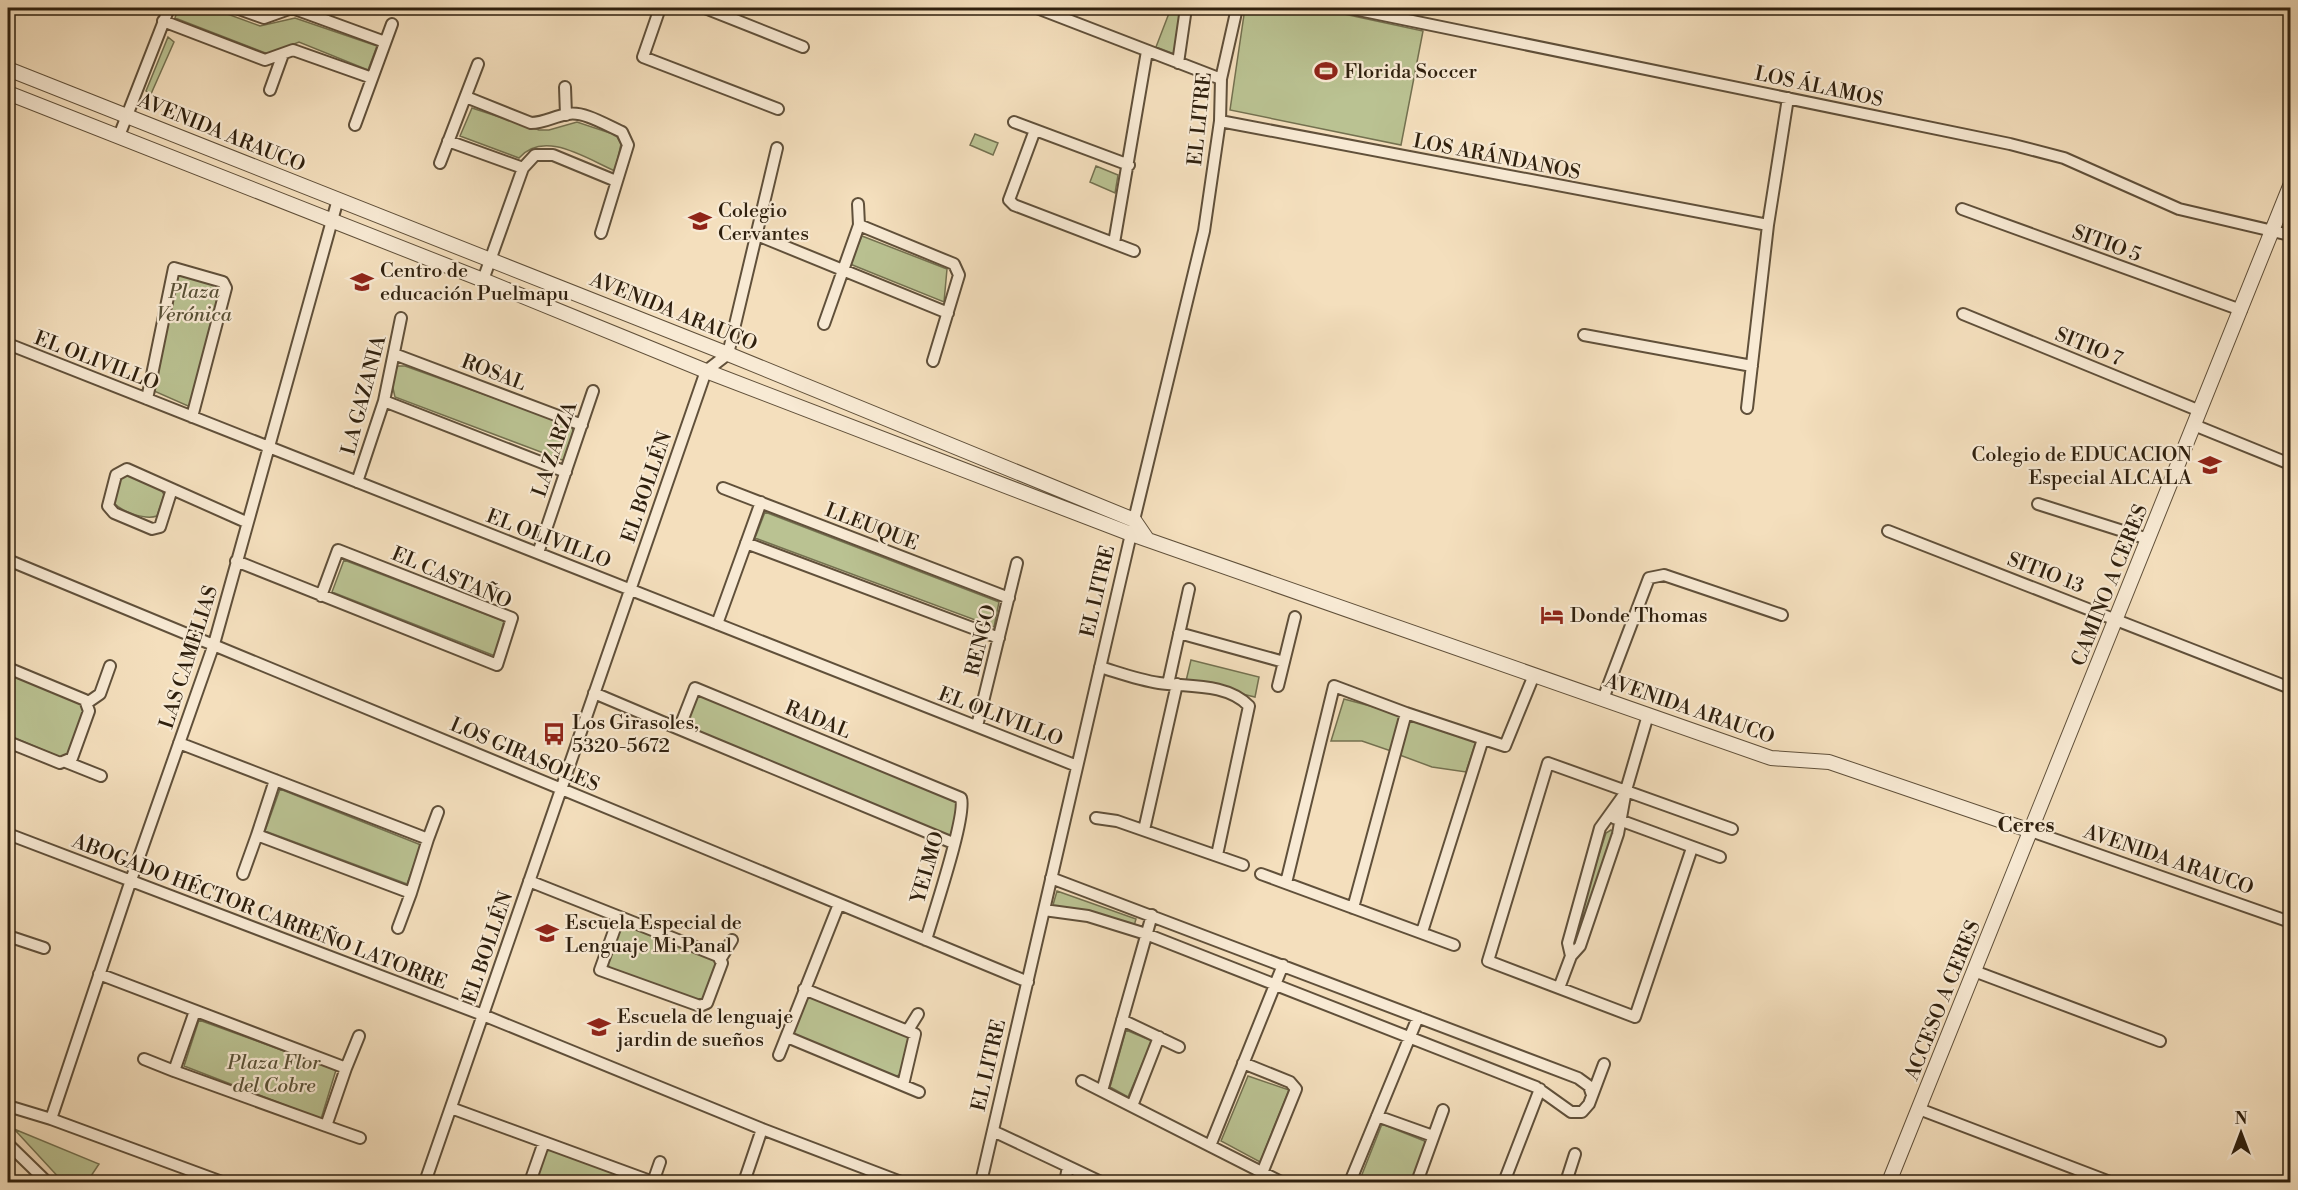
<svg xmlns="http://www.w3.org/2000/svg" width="2298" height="1190" font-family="'Libre Bodoni',serif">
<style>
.green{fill:#bac292;stroke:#747150;stroke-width:1.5}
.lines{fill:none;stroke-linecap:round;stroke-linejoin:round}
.minor-casing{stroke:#60503a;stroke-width:14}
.tertiary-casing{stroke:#60503a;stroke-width:16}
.minor{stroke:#f8ead4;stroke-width:10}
.tertiary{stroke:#f8ead4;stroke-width:14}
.labels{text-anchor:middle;stroke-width:4.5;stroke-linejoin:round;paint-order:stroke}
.poi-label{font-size:20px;fill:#2f200e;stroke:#f8ead4;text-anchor:start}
.street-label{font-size:20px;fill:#2f200e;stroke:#f8ead4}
.park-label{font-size:20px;font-style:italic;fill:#595136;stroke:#f8ead4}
.neighbourhood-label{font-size:21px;font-weight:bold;fill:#2f200e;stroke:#f8ead4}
</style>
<rect width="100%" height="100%" fill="#f4dfbd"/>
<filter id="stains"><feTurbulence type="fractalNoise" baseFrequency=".00333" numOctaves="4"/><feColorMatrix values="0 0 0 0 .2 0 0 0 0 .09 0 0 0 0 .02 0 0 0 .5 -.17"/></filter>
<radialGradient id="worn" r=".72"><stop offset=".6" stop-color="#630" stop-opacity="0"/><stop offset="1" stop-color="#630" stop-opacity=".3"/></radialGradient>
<path class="green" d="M178 8H211L260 26 295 18 377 46 368 70 299 42 268 54 175 18Z
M1171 8H1182L1177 55 1156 47Z
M1245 8H1316L1423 31 1401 145 1230 110Z
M168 37 174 42 151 94 146 91Z
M472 108 539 130H549L577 122 616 135 621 144 615 171C587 159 544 129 519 158L460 136Z
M975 134 998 143 993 155 970 145Z
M1096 166 1118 175 1115 193 1090 182Z
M862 236 947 269 944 302 850 264Z
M176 273 223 286 193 404 188 406 154 391 152 385Z
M398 366H405L572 426 574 436 568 457 562 460 395 397C392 387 391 375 398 366Z
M129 473 160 487 164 495 157 516C145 520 122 512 114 503L121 476Z
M765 512 999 602 994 627 755 538Z
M344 560 504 621 495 656 332 592Z
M1191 660 1259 677 1255 697 1186 681Z
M8 671 85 703 87 711 69 756 62 758 8 735Z
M699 691 960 801 950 837 686 727Z
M1344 699 1404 715 1394 752 1362 741H1331Z
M1407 716 1477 738 1466 772 1432 767 1397 754Z
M280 789 421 845 407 884 265 831Z
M1611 830 1614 832 1577 942 1572 947 1571 941 1606 833Z
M1057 891 1136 919 1134 926 1053 905Z
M626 924 712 958 718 965 705 999 699 1002 611 969 608 965 619 928Z
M814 997 906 1035 909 1041 901 1074 895 1077 795 1038 794 1031 806 999Z
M199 1020 336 1070 321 1119 184 1066Z
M1126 1030 1152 1041 1128 1097 1110 1087Z
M1248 1076 1289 1090 1260 1162 1221 1141Z
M1382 1124 1427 1142 1412 1182H1359Z
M14 1129 99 1164 87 1182H63Z
M550 1150 642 1182H533L544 1152Z"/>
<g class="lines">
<g class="minor-casing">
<path id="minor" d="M236 8 264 18 292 8 385 42
M660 8 643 57 778 109
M705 8 803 47
M1037 8 1221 79
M1349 8 2010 144 2064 158 2179 209 2290 235
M163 21 265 60 293 50 372 78
M1178 63 1186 8
M565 87 566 115
M270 90 283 54
M466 97 531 123C545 123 554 116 568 114 584 111 606 125 622 132L628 145 601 233
M1220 121 1768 225
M1014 122 1129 165
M355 125 392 24
M1035 130 1009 200 1014 205 1134 251
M119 136 169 8
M448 141 523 168
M440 163 478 64
M1962 209 2241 310
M859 225 954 264 959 275 933 361
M757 235 948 313
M1114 243 1147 51
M483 280 523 168 535 155H553L616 181
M1963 314 2200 411
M824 324 859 225 858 204
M1584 335 1752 366
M8 344 1077 766
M394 354 582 425
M147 399 174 268 223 282 226 288 192 417
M384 401 566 472
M1747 408 1768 225 1788 98
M2194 425 2290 464
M357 482 384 401 401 318
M723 488 1009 598
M172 489 160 527 152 529 114 513 108 506 116 475 127 469 246 522
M2038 504 2148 539
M1134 520 1204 231 1220 121 1221 79 1237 8
M1888 531 2290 688
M746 543 999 638
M538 553 593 391
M8 560 1028 982
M236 561 497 665 512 618 338 550 321 596
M717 624 761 502
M1179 633 1284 662
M1100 667C1120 673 1139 680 1159 683 1188 687 1227 683 1249 706L1217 855
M8 668 85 700 89 711 72 758 60 763 8 742
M1168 684 1189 589
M1278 686 1295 617
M594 693 679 729
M1603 699 1649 578 1664 575 1782 615
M87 703 100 694 110 666
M977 726 1017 563
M179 743 428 839 411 893 257 835 275 780
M66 762 101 776
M1096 818 1117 821 1243 865
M1614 818 1720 857
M1144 830 1177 684
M2031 831 2290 922
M8 834 483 1015 762 1129 901 1182
M428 839 438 812
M1692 848 1635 1017 1488 961 1548 763 1732 829
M243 874 257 835
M1261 874 1454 945
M1051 878 1578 1078 1589 1086 1592 1095
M529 881 718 956 722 963 707 1003 700 1006 600 970 619 917
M1286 883 1334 686 1406 713
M1353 908 1406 713 1505 746 1534 675
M1044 910 1088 916 1146 934 1536 1087 1571 1112H1582L1589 1104 1604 1064
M398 928 411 893
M1422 932 1483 739
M8 936 44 948
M926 940C933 915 967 816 961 798L695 688 679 729 953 843
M1571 956 1568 943 1600 828 1623 796
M720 960 732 940
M1974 971 2160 1041
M99 974 346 1068 326 1126 174 1071 195 1011
M1559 988 1571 956 1580 946 1618 834 1626 790 1648 715
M804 989 915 1034 903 1085
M1122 1020 1179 1047
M908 1030 918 1014
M787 1037 919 1092
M779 1055 839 904
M144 1059 174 1071
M1243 1063 1290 1082 1296 1089 1262 1173
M346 1068 359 1036
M1082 1081 1281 1182
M1102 1091 1152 915
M8 1106 51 1119 222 1182
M1132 1106 1159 1037
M451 1108 653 1182
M1919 1109 2110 1182
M1377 1116 1433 1136
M51 1119 130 883 214 644 338 199
M326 1126 360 1138
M993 1131 1101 1182
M8 1144 47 1182
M1210 1146 1283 965
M425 1182 706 371 728 354 777 148
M530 1182 544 1142
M653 1182 660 1162
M744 1182 762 1129
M981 1182 1131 534
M1065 1182 1068 1167
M1350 1182 1418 1017
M1417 1182 1443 1110
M1504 1182 1540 1089
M1566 1182 1575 1154"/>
</g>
<g class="tertiary-casing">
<path id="tertiary" d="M8 69 728 354 1134 520 1147 539
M8 93 483 280 706 371 1131 534 1771 758 1829 762 2031 831
M1889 1182 2290 186"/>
</g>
<use href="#minor" class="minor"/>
<use href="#tertiary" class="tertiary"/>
</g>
<defs>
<g id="stadium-bare" transform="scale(1.8)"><path d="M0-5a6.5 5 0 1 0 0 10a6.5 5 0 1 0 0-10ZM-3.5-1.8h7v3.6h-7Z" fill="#8f2418" stroke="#f8ead4" stroke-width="2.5" paint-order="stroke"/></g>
<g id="school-bare" transform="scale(1.8)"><path d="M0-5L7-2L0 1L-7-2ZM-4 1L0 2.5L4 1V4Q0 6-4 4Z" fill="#8f2418" stroke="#f8ead4" stroke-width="2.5" paint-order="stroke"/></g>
<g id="hotel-bare" transform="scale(1.8)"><path d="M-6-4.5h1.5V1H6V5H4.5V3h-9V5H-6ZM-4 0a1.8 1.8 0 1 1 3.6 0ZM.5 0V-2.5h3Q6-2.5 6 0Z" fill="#8f2418" stroke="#f8ead4" stroke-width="2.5" paint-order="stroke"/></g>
<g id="bus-bare" transform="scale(1.8)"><path d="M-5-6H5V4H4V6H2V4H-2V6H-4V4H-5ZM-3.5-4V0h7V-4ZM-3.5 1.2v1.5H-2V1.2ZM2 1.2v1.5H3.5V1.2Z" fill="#8f2418" stroke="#f8ead4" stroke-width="2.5" paint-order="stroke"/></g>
</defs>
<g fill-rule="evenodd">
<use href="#stadium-bare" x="1326" y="71"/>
<use href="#school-bare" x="700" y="221"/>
<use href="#school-bare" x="362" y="282"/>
<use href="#school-bare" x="2210" y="465"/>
<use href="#hotel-bare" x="1552" y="615"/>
<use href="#bus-bare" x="554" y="734"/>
<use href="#school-bare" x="547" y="933"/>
<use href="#school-bare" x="599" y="1027"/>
</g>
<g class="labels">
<g class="poi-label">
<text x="1344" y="78">Florida Soccer</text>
<text x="718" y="217">Colegio<tspan x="718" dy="23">Cervantes</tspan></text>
<text x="380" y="277">Centro de<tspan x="380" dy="23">educación Puelmapu</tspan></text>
<text x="2192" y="461" text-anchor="end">Colegio de EDUCACION<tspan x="2192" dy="23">Especial ALCALA</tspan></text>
<text x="1570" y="622">Donde Thomas</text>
<text x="572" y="729">Los Girasoles,<tspan x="572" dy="23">5320-5672</tspan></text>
<text x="565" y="929">Escuela Especial de<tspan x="565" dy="23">Lenguaje Mi Panal</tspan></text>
<text x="617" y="1023">Escuela de lenguaje<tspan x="617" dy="23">jardin de sueños</tspan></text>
</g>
<g class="street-label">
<text transform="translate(1819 86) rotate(12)" y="7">LOS ÁLAMOS</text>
<text transform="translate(1199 119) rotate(-84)" y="7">EL LITRE</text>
<text transform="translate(222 132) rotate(22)" y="7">AVENIDA ARAUCO</text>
<text transform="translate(1497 156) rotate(11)" y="7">LOS ARÁNDANOS</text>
<text transform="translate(2107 243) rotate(20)" y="7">SITIO 5</text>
<text transform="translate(674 311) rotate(22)" y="7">AVENIDA ARAUCO</text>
<text transform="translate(2089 346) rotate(22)" y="7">SITIO 7</text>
<text transform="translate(97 360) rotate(21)" y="7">EL OLIVILLO</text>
<text transform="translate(494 372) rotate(21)" y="7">ROSAL</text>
<text transform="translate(363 395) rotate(-75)" y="7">LA GAZANIA</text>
<text transform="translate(554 449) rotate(-71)" y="7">LA ZARZA</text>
<text transform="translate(646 487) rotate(-71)" y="7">EL BOLLÉN</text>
<text transform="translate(872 526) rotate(21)" y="7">LLEUQUE</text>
<text transform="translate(549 538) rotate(21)" y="7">EL OLIVILLO</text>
<text transform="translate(2046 572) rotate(21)" y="7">SITIO 13</text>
<text transform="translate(452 577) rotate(23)" y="7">EL CASTAÑO</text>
<text transform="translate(2109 585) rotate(-68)" y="7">CAMINO A CERES</text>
<text transform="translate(1097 591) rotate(-77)" y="7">EL LITRE</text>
<text transform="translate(980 640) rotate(-76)" y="7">RENGO</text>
<text transform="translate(188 657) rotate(-72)" y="7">LAS CAMELIAS</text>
<text transform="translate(1690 708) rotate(19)" y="7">AVENIDA ARAUCO</text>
<text transform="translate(1001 716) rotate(21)" y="7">EL OLIVILLO</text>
<text transform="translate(818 719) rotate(22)" y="7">RADAL</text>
<text transform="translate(525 754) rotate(23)" y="7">LOS GIRASOLES</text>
<text transform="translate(2169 859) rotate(19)" y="7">AVENIDA ARAUCO</text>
<text transform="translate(927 867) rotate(-74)" y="7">YELMO</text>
<text transform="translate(260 911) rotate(21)" y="7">ABOGADO HÉCTOR CARREÑO LATORRE</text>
<text transform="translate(487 947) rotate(-71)" y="7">EL BOLLÉN</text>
<text transform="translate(1942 1000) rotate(-68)" y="7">ACCESO A CERES</text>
<text transform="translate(988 1065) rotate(-77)" y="7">EL LITRE</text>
</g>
<g class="park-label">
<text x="194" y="298">Plaza<tspan x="194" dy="23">Verónica</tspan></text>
<text x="274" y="1069">Plaza Flor<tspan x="274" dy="23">del Cobre</tspan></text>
</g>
<g class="neighbourhood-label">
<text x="2026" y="832">Ceres</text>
</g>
</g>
<rect width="2298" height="1190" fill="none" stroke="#f4dfbd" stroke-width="30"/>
<rect x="9" y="9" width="2280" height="1172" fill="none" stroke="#2f200e" stroke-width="3"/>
<rect x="15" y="15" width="2268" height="1160" fill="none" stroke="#2f200e" stroke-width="1.5"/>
<g transform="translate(2241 1133)" stroke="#f8ead4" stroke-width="4.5" paint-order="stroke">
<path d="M0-4.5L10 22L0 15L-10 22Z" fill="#2f200e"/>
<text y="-9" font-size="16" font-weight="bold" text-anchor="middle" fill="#2f200e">N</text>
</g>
<rect width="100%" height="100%" filter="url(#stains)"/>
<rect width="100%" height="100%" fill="url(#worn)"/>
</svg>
